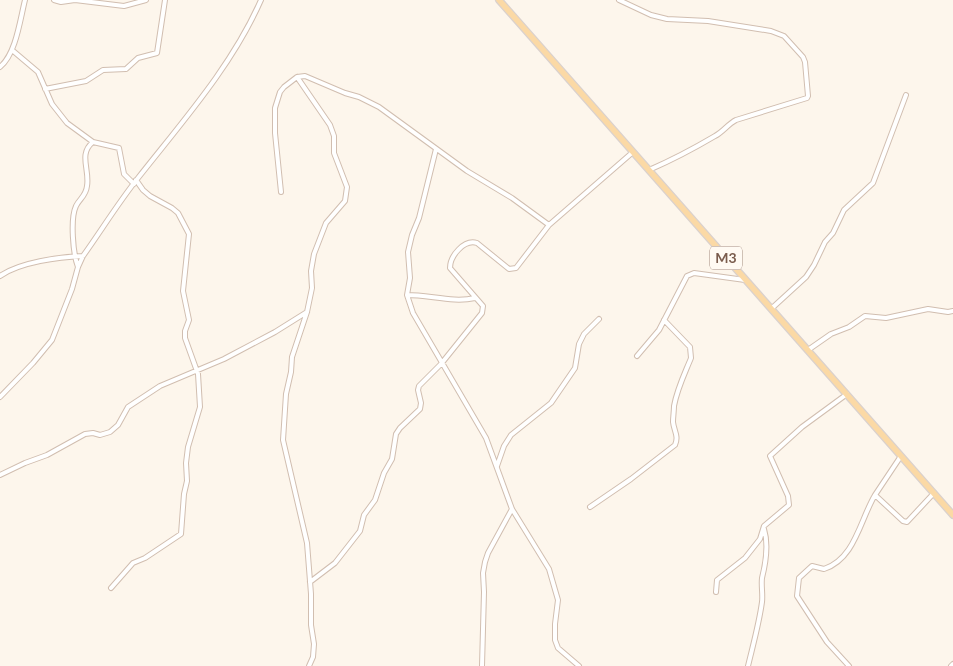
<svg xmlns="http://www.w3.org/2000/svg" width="953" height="666" font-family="Lato,sans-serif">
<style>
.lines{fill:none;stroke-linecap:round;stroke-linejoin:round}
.street-casing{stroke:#d1beb0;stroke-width:6}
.primary-casing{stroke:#dad1cd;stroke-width:8}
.street{stroke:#fff;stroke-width:4}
.primary{stroke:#fbd9a5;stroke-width:5.5}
.labels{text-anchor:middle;stroke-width:4;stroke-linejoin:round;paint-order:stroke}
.shield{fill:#fffaf3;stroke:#a28b7f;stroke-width:1}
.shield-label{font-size:14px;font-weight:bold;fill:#7a5c4d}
</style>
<rect width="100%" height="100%" fill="#fdf6ec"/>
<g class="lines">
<g class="street-casing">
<path id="street" d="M54 0 61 2 75 0 124 6 146 0
M619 0 651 15 667 19 708 21 771 31 784 36 803 57 805 62 808 96 807 98 736 120C728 124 723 132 715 136 693 149 672 160 649 170
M12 50 38 72 52 104 67 123 93 142 119 148 124 174 134 184
M0 67C16 54 20 20 25 0
M297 77 330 125 334 136V153L347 187 345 201 326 223 314 254 311 271 312 288 307 312 292 357 291 372 286 394 283 440 307 543 311 594V625L314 644 313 657 309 666
M45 89 86 81 103 70 126 69 138 58 157 53 165 0
M436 149 419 218 412 235 408 252 410 278 407 295 413 313 486 438 512 509 549 569 558 600 555 624V640L558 648 579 666
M281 192 275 133V108L280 92 284 87 297 77 305 76 345 93 359 97 379 107 467 171 512 198 549 225
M78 267C73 254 70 219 76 206 80 198 86 196 87 186 90 170 78 154 93 142
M0 276C20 262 59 257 83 256
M407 295C430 295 453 303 475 298
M771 309 806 277 814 265 825 242 833 233 844 210 873 183 906 95
M808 350 831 334 849 327 865 316 886 318 928 309 948 312 953 311
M637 356 659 330 687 276 694 273 745 280
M0 397 33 363 52 340 72 289 78 267 83 256C101 231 118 203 138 178 182 122 232 66 261 0
M497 466 504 446 511 435 551 403 575 368 579 344 584 334 599 319
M0 475 25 463 47 455 85 434 93 433 100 435 110 432 118 425 128 407 160 386 224 359 275 332 307 312
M875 495 901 456
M590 507 631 479 675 445C679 436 674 431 673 422 673 417 674 411 674 406 677 389 685 373 691 358L690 347 664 320
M310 582 335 563 360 531 364 515 375 500 384 473 392 459 396 434 400 428 420 409 421 403 418 390 419 386 441 364 482 313 483 306 450 268C450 256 464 239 477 243L509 269 516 268 549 225 633 152
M111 588 133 563 145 558 181 534 184 494 187 481 186 463 188 447 200 407 198 374 185 338V331L189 320 183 291 189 234 178 213 172 208 150 196 143 190 136 180
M716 592 717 580 745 558 760 539 764 526 789 505 788 496 770 456 802 427 847 394
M482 666 484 592 483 573 485 562 488 553 512 509
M748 666C753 645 759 624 762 602 763 594 761 586 762 578 766 562 769 545 764 529
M849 666 827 642 797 596 799 578 812 566 824 569C855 559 860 520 875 495L903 521 907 522 934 493
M951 666 953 664"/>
</g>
<g class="primary-casing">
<path id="primary" d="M499 0 953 515"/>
</g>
<use href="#street" class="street"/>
<use href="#primary" class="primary"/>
</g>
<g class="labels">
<rect class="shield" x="710" y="246.5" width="32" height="23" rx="4"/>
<g class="shield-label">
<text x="726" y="263">M3</text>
</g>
</g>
</svg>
